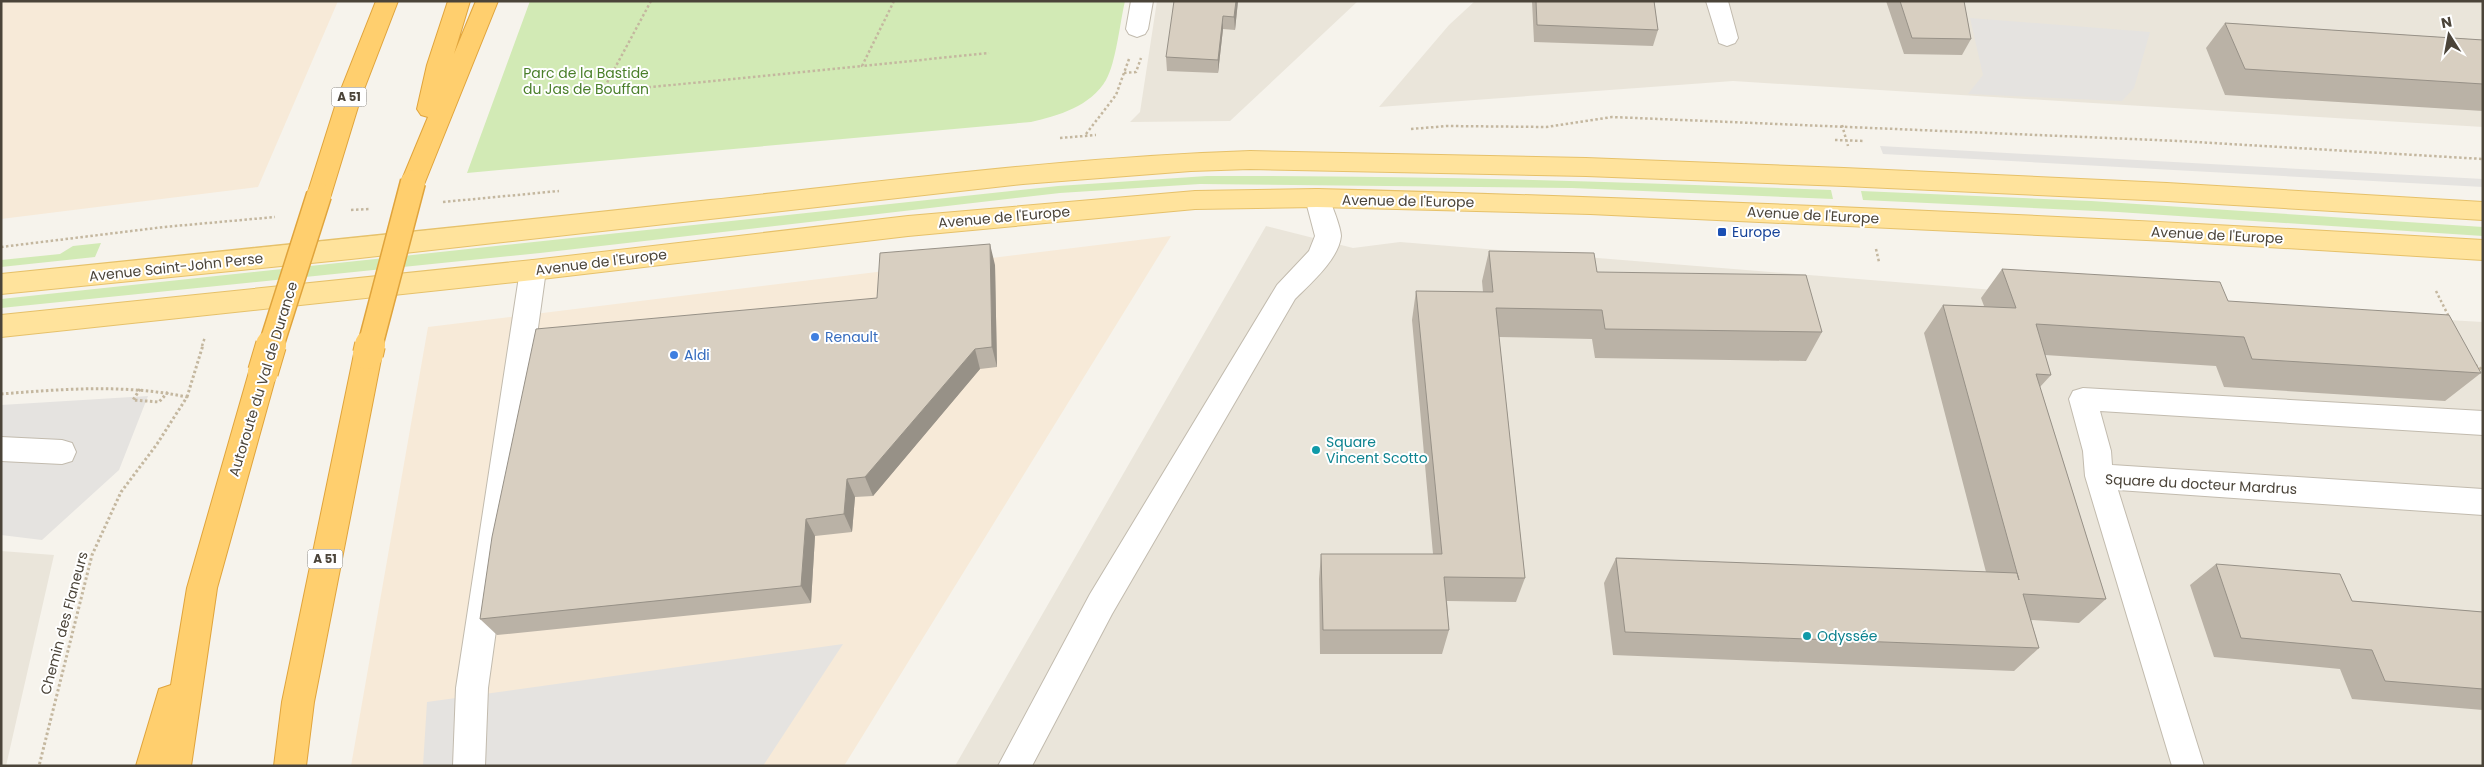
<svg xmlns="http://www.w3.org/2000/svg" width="2484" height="767" font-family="Poppins,sans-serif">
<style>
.residential{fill:#eae5da}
.commercial{fill:#f7ead8}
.green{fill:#d2eab5}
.parking{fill:#e5e3e0}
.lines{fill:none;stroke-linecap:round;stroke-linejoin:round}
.minor-casing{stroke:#c2bbae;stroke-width:2}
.major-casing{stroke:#e6c16a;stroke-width:2}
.highway-casing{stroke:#e0a43c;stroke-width:2}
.path-far1{stroke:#c4b79f;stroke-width:2.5;stroke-dasharray:2.5 2.5;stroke-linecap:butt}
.path{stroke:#c4b79f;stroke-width:3;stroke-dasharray:2.5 2.5;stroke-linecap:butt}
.minor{fill:#fff;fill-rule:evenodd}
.major{fill:#ffe39c;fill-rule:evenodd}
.highway{fill:#ffcf6e;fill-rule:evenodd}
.highway-bridge-far1-casing{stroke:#e0a43c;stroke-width:27;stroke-linecap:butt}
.highway-bridge-casing{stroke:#e0a43c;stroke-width:32;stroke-linecap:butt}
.highway-bridge-far1{stroke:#ffcf6e;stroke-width:24}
.highway-bridge{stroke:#ffcf6e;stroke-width:30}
.wall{fill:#bab2a6}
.shaded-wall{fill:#979187}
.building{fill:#d8cfc1;stroke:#979187}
.transit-dot{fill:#1a4fb4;stroke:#fff;stroke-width:2}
.shop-dot{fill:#3f7fe0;stroke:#fff;stroke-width:2}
.culture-dot{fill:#0f9aa8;stroke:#fff;stroke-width:2}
.labels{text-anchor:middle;stroke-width:4;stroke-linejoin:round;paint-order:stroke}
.shield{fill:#fff;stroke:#817c74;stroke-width:1}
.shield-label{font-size:12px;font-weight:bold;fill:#4b4439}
.park-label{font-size:14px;fill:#4a7f2a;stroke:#fff}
.street-label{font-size:14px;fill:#4b4439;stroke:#fff}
.transit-label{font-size:14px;fill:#164399;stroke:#fff;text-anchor:start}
.shop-label{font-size:14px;fill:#366cbe;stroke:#fff;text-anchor:start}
.culture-label{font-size:14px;fill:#0d838f;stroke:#fff;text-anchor:start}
</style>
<rect width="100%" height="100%" fill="#f6f3ec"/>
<path class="residential" d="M1157 1H1358L1230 121 1130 122 1140 112Z
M1475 1H2483V127L1733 81 1379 107 1449 25Z
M1266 226 1353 248 1400 242 2179 305 2483 322V766H955Z
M1 551 54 555 6 766H1Z"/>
<path class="commercial" d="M1 1H338L258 187 1 219Z
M1171 236 844 766H351L428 327Z"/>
<path class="green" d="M530 1H1125C1120 22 1116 63 1106 80 1091 106 1058 116 1031 122L467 173Z
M1207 176C1415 175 1623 182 1831 190L1833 199 1572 188 1200 184 1060 193 540 253 1 308V299L1058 186Z
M1861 191 2091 201 2483 227V236L2118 212 1863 200Z
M101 243 95 257 1 267V260L60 254 73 246Z"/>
<path class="parking" d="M1970 18 2150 32 2134 88 2122 101 1968 94 1983 75Z
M1880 146 2483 179V187L1883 154Z
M148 396 119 470 42 540 1 535V405Z
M843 644 763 766H423L427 702Z"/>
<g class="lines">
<g class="minor-casing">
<path id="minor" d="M1131 1H1153L1148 29 1145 34 1137 37 1129 34 1126 29Z
M1706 1H1728L1738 38 1735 43 1727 46 1719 43Z
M1317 189 1326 191C1330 200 1341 227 1341 236 1339 259 1310 284 1295 299L1112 614 1032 766H998L1090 594 1277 285 1309 251 1315 236 1305 198 1308 191Z
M533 260 542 263 546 270 488 688 485 766H453L456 688 520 270 524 263Z
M2083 388 2483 411V435L2100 411 2111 451 2112 465 2483 489V515L2118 490 2204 766H2172L2085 476 2083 451 2069 399 2073 391Z
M1 437 62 440 72 443 76 452 72 461 62 464 1 461Z"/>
</g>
<g class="major-casing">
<path id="major" d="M1250 151 1586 158 1844 168 2167 183 2483 202V220L2167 201 1844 186 1586 176 1250 169 1191 171 1023 184 351 259 1 294V274C238 250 474 226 710 200 890 181 1069 157 1250 151Z
M1317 189C1706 199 2094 217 2483 240V260L2168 241 1590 214 1317 207 1195 209 908 236 533 280 1 337V315L533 260 908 216 1195 191Z"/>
</g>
<g class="highway-casing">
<path id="highway" d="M376 1H398L361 97 331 195 328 202 319 204 310 202 307 195 338 97Z
M448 1H470L454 54 476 1H498L425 182 422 188 413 191 404 188 401 182 428 117 421 115 417 109 427 65Z
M368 343 378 346 382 354 314 702 306 766H274L282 702 354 354 358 346Z
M263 361 273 364 277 372 217 588 191 766H136L159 689 171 685 187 588 249 372 253 364Z"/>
</g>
<path class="path-far1" d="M651 1 602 92 862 66
M894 1 862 66 989 53
M1124 73 1136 72 1141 58
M1842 125 1848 146
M1411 129 1447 126 1546 127 1612 117 2179 141 2483 159
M1086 134 1116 95 1129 59
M1060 138 1096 135
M1835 140 1865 141
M443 202 559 191
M351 210 370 209
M1 247 164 227 275 217
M1876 249 1879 262
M2436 291 2450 319
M202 346 205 337"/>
<path class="path" d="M2475 365 2483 370
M140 389 133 400 159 402 168 392
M1 394C64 389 125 384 187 397L157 444 121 492 92 555 39 766
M187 397 203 345"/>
<use href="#minor" class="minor"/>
<use href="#major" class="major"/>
<use href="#highway" class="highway"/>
<g class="highway-bridge-far1-casing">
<path id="highway-bridge-far1" d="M271 346 319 195
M370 346 413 182"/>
</g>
<g class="highway-bridge-casing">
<path id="highway-bridge" d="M368 354 370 345
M263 372 271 345"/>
</g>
<use href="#highway-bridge-far1" class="highway-bridge-far1"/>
<use href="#highway-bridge" class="highway-bridge"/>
</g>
<path class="wall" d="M1238 1 1235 30 1223 29 1218 73 1167 71 1166 57Z
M1532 1H1654L1658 30 1653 46 1534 42Z
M1886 1H1964L1971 39 1962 55 1904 54Z
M2225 23 2483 40V111L2225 95 2206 48Z
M1489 251 1597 272 1822 332 1806 361 1595 358 1592 339 1499 337 1525 578 1516 602 1447 601 1449 630 1442 654H1320L1319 579 1321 554H1433L1412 320 1416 291 1483 292 1482 281Z
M995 265 997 367 980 369 873 496 855 497 852 532 815 536 811 603 497 635 480 619Z
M2002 269 2228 301 2481 373 2445 401 2224 387 2216 366 2045 355 2051 375 2040 387 2106 599 2079 623 2031 620 2039 648 2014 671 1613 655 1604 583 1616 558 1986 572 1924 333 1943 305 1984 306 1981 298Z
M2216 564 2352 601 2483 612V710L2352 699 2340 669 2214 657 2190 585Z"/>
<path class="shaded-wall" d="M1236 1H1238L1235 30 1234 17Z
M1223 16V29L1218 73V60Z
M990 244 995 265 997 367 992 347Z
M975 349 980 369 873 496 865 477Z
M847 479 855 497 852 532 844 514Z
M806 519 815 536 811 603 801 586Z"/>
<path class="building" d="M1174 1H1236L1234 17 1223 16 1218 60 1166 57Z
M1536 1H1654L1658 30 1537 25Z
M1900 1H1964L1971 39 1912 38Z
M2225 23 2483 40V84L2245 69Z
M990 244 992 347 975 349 865 477 847 479 844 514 806 519 801 586 480 619 492 537 536 329 877 298 880 253Z
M1489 251 1594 253 1597 272 1806 275 1822 332 1605 329 1602 310 1496 308 1525 578 1444 577 1449 630H1323L1321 554H1442L1416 291 1493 292Z
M2002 269 2220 282 2228 301 2449 315 2481 373 2252 359 2244 337 2036 324 2051 375 2036 374 2106 599 2023 594 2039 648 1625 632 1616 558 2017 573 2019 580 1943 305 2016 308Z
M2216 564 2340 574 2352 601 2483 612V689L2385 681 2372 650 2241 638Z"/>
<rect class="transit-dot" x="1717" y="227" width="10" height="10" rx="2.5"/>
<g class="shop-dot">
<circle cx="815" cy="337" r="5"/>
<circle cx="674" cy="355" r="5"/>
</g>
<g class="culture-dot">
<circle cx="1316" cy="450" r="5"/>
<circle cx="1807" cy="636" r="5"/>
</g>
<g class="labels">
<g class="shield">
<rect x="331.5" y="87.5" width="35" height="19" rx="4"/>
<rect x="307.5" y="549.5" width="35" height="19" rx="4"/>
</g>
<g class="shield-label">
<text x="349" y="101">A 51</text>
<text x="325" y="563">A 51</text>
</g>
<g class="park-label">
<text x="586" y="78">Parc de la Bastide<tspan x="586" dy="16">du Jas de Bouffan</tspan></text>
</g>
<g class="street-label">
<text transform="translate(1408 201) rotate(1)" y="5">Avenue de l'Europe</text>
<text transform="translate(1813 215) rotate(3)" y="5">Avenue de l'Europe</text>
<text transform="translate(1004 217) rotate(-5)" y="5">Avenue de l'Europe</text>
<text transform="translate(2217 235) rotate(3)" y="5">Avenue de l'Europe</text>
<text transform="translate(601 262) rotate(-7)" y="5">Avenue de l'Europe</text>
<text transform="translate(176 267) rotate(-6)" y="5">Avenue Saint-John Perse</text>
<text transform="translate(263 379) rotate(-73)" y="5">Autoroute du Val de Durance</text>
<text transform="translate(2201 484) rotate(3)" y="5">Square du docteur Mardrus</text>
<text transform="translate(64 623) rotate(-75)" y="5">Chemin des Flaneurs</text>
</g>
<g class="transit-label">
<text x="1732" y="237">Europe</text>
</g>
<g class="shop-label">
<text x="825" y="342">Renault</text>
<text x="684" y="360">Aldi</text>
</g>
<g class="culture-label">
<text x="1326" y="447">Square<tspan x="1326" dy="16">Vincent Scotto</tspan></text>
<text x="1817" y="641">Odyssée</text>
</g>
</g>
<rect width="2484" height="767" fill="none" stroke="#4b4439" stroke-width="5"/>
<g transform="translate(2449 35) rotate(349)" stroke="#ffffff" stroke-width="4" paint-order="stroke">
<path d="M0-4L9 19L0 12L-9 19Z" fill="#4b4439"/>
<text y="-8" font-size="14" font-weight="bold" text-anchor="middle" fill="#4b4439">N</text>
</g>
</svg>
